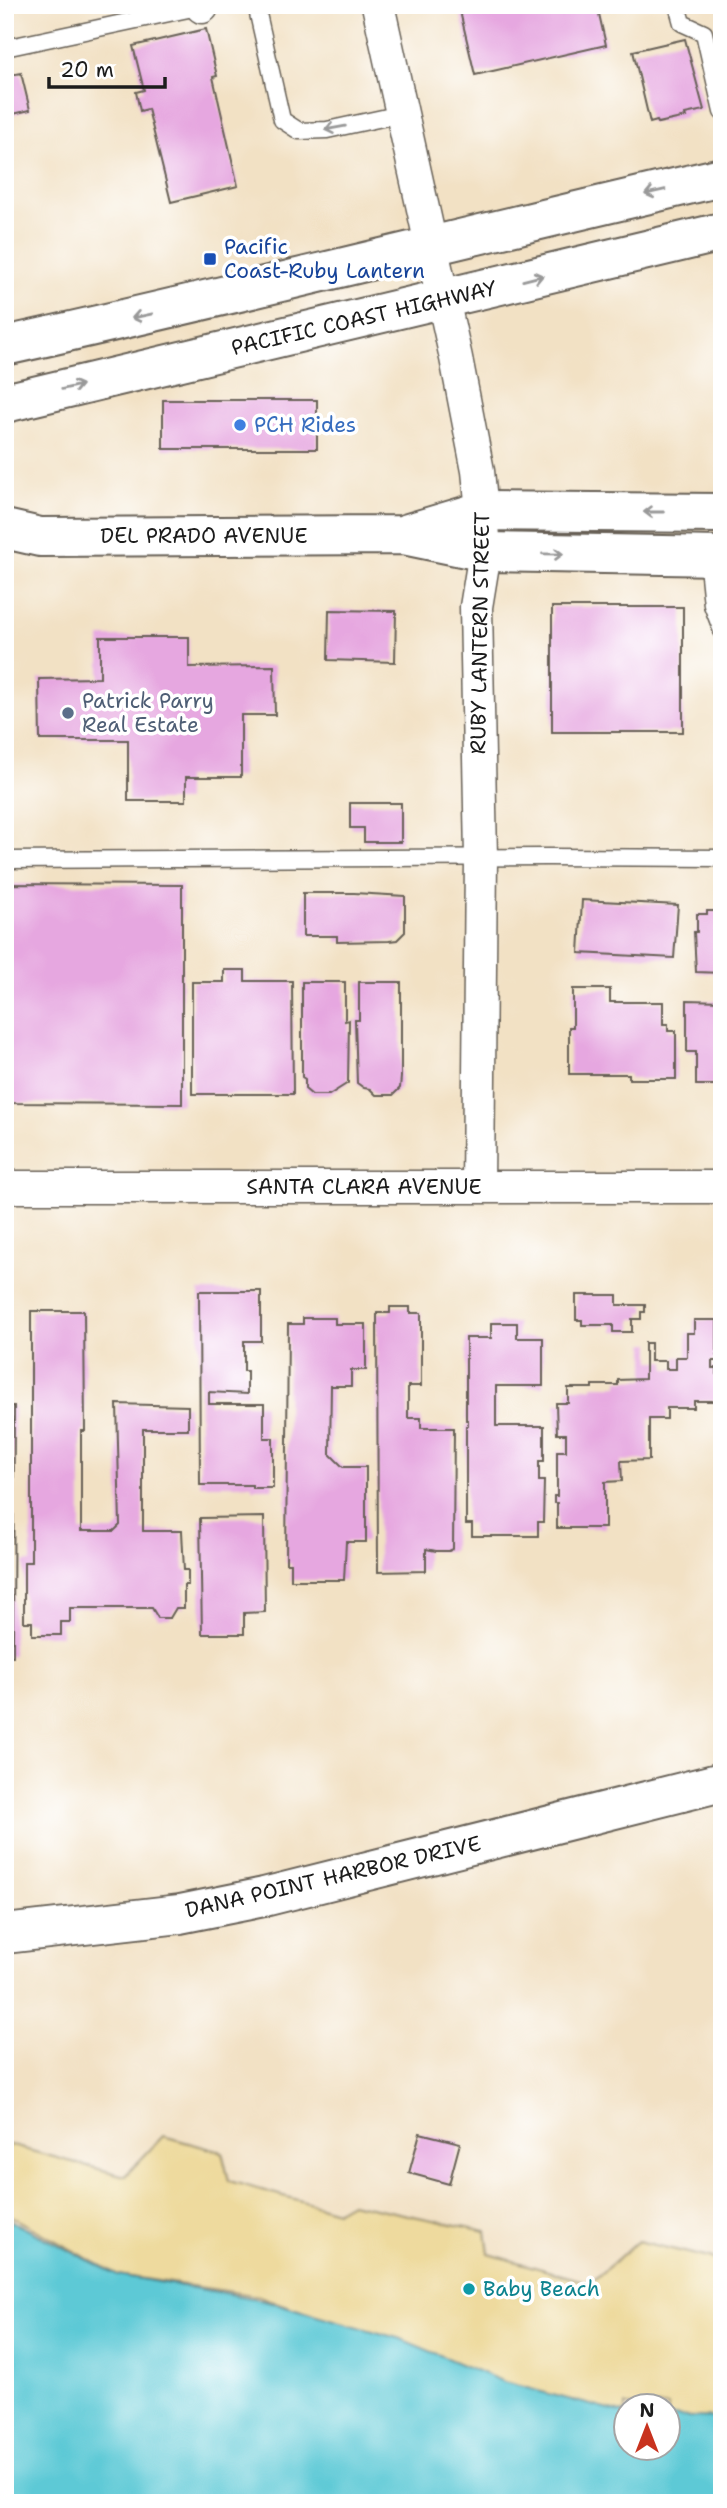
<svg xmlns="http://www.w3.org/2000/svg" width="727" height="2508" font-family="'Shantell Sans',sans-serif">
<style>
.sand{fill:#eeda9e;stroke:#857b5d;stroke-width:2}
.water{fill:#5dc9d6;stroke:#3c7279;stroke-width:2}
.building{fill:#e6a7e0}
.lines{fill:none;stroke-linecap:round;stroke-linejoin:round}
.service-casing{stroke:#676157;stroke-width:19}
.minor-casing{stroke:#676157;stroke-width:35}
.tertiary-casing{stroke:#676157;stroke-width:42}
.secondary-casing{stroke:#676157;stroke-width:42}
.trunk-casing{stroke:#676157;stroke-width:42}
.service{stroke:#fff;stroke-width:16}
.minor{stroke:#fff;stroke-width:32}
.tertiary{stroke:#fff;stroke-width:38}
.secondary{stroke:#fff;stroke-width:38}
.trunk{stroke:#fff;stroke-width:38}
.oneway{stroke:#999}
.transit-dot{fill:#1a4fb4;stroke:#fff;stroke-width:2.5}
.shop-dot{fill:#3f7fe0;stroke:#fff;stroke-width:2.5}
.service-dot{fill:#5c6f8a;stroke:#fff;stroke-width:2.5}
.culture-dot{fill:#0f9aa8;stroke:#fff;stroke-width:2.5}
.labels{text-anchor:middle;stroke-width:7;stroke-linejoin:round;paint-order:stroke}
.transit-label{font-size:21px;fill:#164399;stroke:#fff;text-anchor:start}
.street-label{font-size:21px;fill:#1c1c1c;stroke:#fff}
.shop-label{font-size:21px;fill:#366cbe;stroke:#fff;text-anchor:start}
.service-label{font-size:21px;fill:#4e5e75;stroke:#fff;text-anchor:start}
.culture-label{font-size:21px;fill:#0d838f;stroke:#fff;text-anchor:start}
</style>
<rect width="100%" height="100%" fill="#fff"/>
<filter id="ink" filterUnits="userSpaceOnUse"><feTurbulence type="fractalNoise" baseFrequency=".0143" numOctaves="2"/><feDisplacementMap in="SourceGraphic" scale="14" xChannelSelector="R" yChannelSelector="G"/><feConvolveMatrix kernelMatrix="1 2 1 2 8 2 1 2 1" color-interpolation-filters="sRGB"/></filter>
<filter id="wash" filterUnits="userSpaceOnUse"><feTurbulence type="fractalNoise" baseFrequency=".00686" numOctaves="4" result="noise"/><feDisplacementMap in="SourceGraphic" scale="28" xChannelSelector="R" yChannelSelector="G"/><feGaussianBlur stdDeviation="1.57" result="paint"/><feColorMatrix in="noise" values="0 0 0 0 0 0 0 0 0 0 0 0 0 0 0 0 0 1.4 0 .05"/><feComposite in="paint" operator="in"/></filter>
<g filter="url(#wash)">
<rect width="100%" height="100%" fill="#f2e1c4"/>
<path class="sand" d="M163 2136 222 2152 229 2181 337 2211 351 2203 486 2231 489 2254 590 2283 638 2241 722 2261V2436L668 2431V2406H626L625 2423 598 2417 259 2296 118 2275 5 2213V2144L125 2176Z"/>
<path class="water" d="M5 2218 118 2275 264 2300 401 2339 504 2382 625 2414 626 2448H668V2416L722 2418V2503H5Z"/>
<g id="blocks">
<path class="building" d="M464 5H597L606 45 475 75 459 7Z
M206 29 217 76 213 77 238 186 171 202 148 109 140 111 136 92 144 90 133 46Z
M685 39 704 110 685 114 686 117 658 123 657 121 650 123 633 51Z
M21 73 30 110 5 116V76Z
M163 400H317V449H163Z
M552 607H683V732H552Z
M329 610 396 611 395 662 328 660Z
M100 637H189V667L274 666 275 715H241V777H186V801H128V740H40L39 679 100 678Z
M350 803H401V842H364V828H350Z
M5 884 182 885V1104L5 1103V1021H9V930H5Z
M303 893H354L405 896V932L397 940 389 941 337 942V936H303Z
M582 900 678 905 674 958 579 953Z
M707 911H722V973L696 972 694 932H697V914H707Z
M224 970H245V981H292L293 1094H192V982H224Z
M302 982H345V1021L349 1020 348 1083 329 1095H312L305 1089V1079L302 1077Z
M359 982H401V1077L400 1088 393 1095H376L370 1089 364 1088 357 1083 355 1020H359Z
M573 989H610V1002H663V1024H668V1031H676V1079H629V1074H569V1027H573Z
M687 1000 722 1001V1085H696V1052H687Z
M199 1291H261V1341H244V1371H247V1394L209 1392V1404H264V1438H273V1488H252V1485H200Z
M576 1295H617V1305H645V1312H641V1319H632V1332H613V1325H582V1320H576Z
M390 1307H410V1313H421V1386H408V1418H421V1428H454L453 1549 449 1551H436L426 1549V1571L378 1572 377 1313H390Z
M31 1311H84L85 1431H81V1531H114L120 1525 117 1404 188 1406V1429H143V1531H182L184 1570H188V1585H184V1608H176L170 1618H158L152 1608H70V1622H61V1635H32V1622H24V1562H31Z
M303 1318H335V1324H366V1370H351V1386H331L330 1454 343 1467H366V1542H346L344 1580H291V1563H286L288 1324H303Z
M694 1320H717V1361H712V1368H717V1401H694V1408H667V1419H649V1460L621 1461 622 1481 605 1482V1528H557V1503H554V1496H557V1451H566V1434H557L556 1403H568V1388H592V1385H618V1380L645 1379V1343H651V1361H666V1369H676V1357H687V1333H694Z
M491 1323H517V1338H543V1386H496V1426H544V1461H539V1481H544L543 1522H538V1536H472V1524H466V1426H468V1420H466V1338H491Z
M5 1406H14L13 1656H5Z
M264 1517 265 1612 244 1613V1634H202L200 1518Z
M420 2133 460 2143 449 2184 409 2173Z"/>
</g>
</g>
<g filter="url(#ink)">
<use href="#blocks" fill-opacity="0" stroke="#676157" stroke-width="2"/>
<g class="lines">
<g class="service-casing">
<path id="service" d="M256 5 282 120 299 131 327 130 401 114
M677 5 682 23 704 33 722 112
M5 48 207 5
M707 556 712 605 722 631
M5 860 548 857 722 858"/>
</g>
<g class="minor-casing">
<path id="minor" d="M378 5 456 358 478 471 482 511 485 552 476 607 481 857 478 1187
M202 7V5
M5 1187H722"/>
</g>
<g class="tertiary-casing">
<path id="tertiary" d="M5 1934 180 1914 264 1897 722 1782"/>
</g>
<g class="secondary-casing">
<path id="secondary" d="M5 529 40 537 403 535 485 552 722 556
M405 534 482 511 722 513"/>
</g>
<g class="trunk-casing">
<path id="trunk" d="M5 346C245 293 483 232 722 177
M5 403 722 232"/>
</g>
<use href="#service" class="service"/>
<use href="#minor" class="minor"/>
<use href="#tertiary" class="tertiary"/>
<use href="#secondary" class="secondary"/>
<use href="#trunk" class="trunk"/>
</g>
<defs><path id="oneway-shaft" d="M-6 0H5M1.5-3L5.5 0L1.5 3" fill="none" stroke-width="1.6" stroke-linecap="round" stroke-linejoin="round" transform="scale(1.75)"/></defs>
<g class="oneway">
<use href="#oneway-shaft" transform="translate(335 128) rotate(170)"/>
<use href="#oneway-shaft" transform="translate(655 192) rotate(167)"/>
<use href="#oneway-shaft" transform="translate(533 278) rotate(-14)"/>
<use href="#oneway-shaft" transform="translate(142 316) rotate(168)"/>
<use href="#oneway-shaft" transform="translate(72 387) rotate(-13)"/>
<use href="#oneway-shaft" transform="translate(654 512) rotate(-180)"/>
<use href="#oneway-shaft" transform="translate(553 554) rotate(1)"/>
</g>
</g>
<rect class="transit-dot" x="203" y="252" width="14" height="14" rx="3.5"/>
<circle class="shop-dot" cx="240" cy="425" r="7"/>
<circle class="service-dot" cx="68" cy="713" r="7"/>
<circle class="culture-dot" cx="469" cy="2289" r="7"/>
<g class="labels">
<g class="transit-label">
<text x="224" y="254">Pacific<tspan x="224" dy="24">Coast-Ruby Lantern</tspan></text>
</g>
<g class="street-label">
<text transform="translate(364 318) rotate(-13)" y="7">PACIFIC COAST HIGHWAY</text>
<text x="204" y="543">DEL PRADO AVENUE</text>
<text transform="translate(480 633) rotate(-89)" y="7">RUBY LANTERN STREET</text>
<text x="364" y="1194">SANTA CLARA AVENUE</text>
<text transform="translate(333 1877) rotate(-13)" y="7">DANA POINT HARBOR DRIVE</text>
</g>
<g class="shop-label">
<text x="254" y="432">PCH Rides</text>
</g>
<g class="service-label">
<text x="82" y="708">Patrick Parry<tspan x="82" dy="24">Real Estate</tspan></text>
</g>
<g class="culture-label">
<text x="483" y="2296">Baby Beach</text>
</g>
</g>
<rect width="727" height="2508" fill="none" stroke="#fff" stroke-width="28"/>
<g transform="translate(647 2427)"><circle r="33" fill="#ffffff" stroke="#a4a4a4" stroke-width="2"/>
<path d="M0-5L12 26L0 18L-12 26Z" fill="#c8321e"/>
<text y="-10" font-size="19" font-weight="bold" text-anchor="middle" fill="#1c1c1c">N</text>
</g>
<path d="M49 77v10h116v-10" fill="none" stroke="#1c1c1c" stroke-width="3.5"/>
<text x="60" y="77" font-size="21" fill="#1c1c1c" stroke="#ffffff" stroke-width="5" paint-order="stroke">20 m</text>
</svg>
